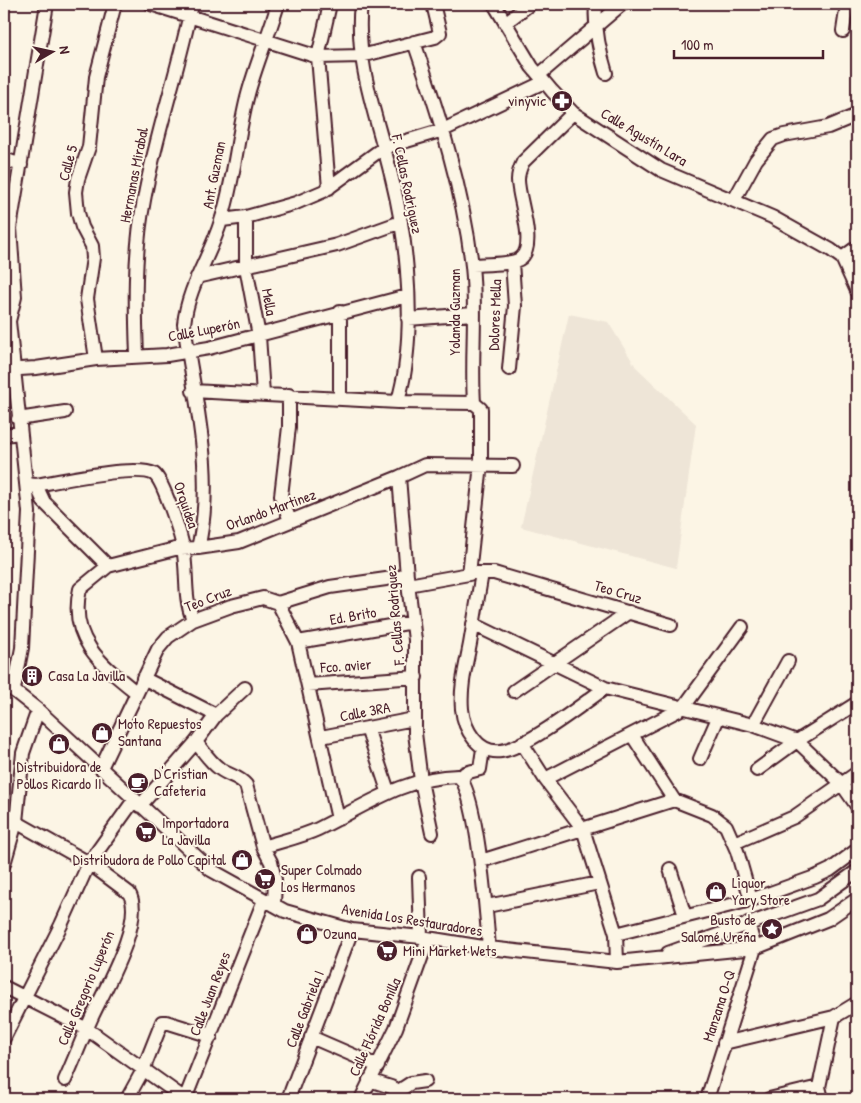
<svg xmlns="http://www.w3.org/2000/svg" width="861" height="1103" font-family="'Patrick Hand',sans-serif">
<style>
.built{fill:#eee5d7}
.lines{fill:none;stroke-linecap:round;stroke-linejoin:round}
.minor-casing{stroke:#4a1f2b;stroke-width:16}
.minor{stroke:#fcf5e5;stroke-width:12}
.labels{text-anchor:middle;stroke-width:4;stroke-linejoin:round;paint-order:stroke}
.poi-label{font-size:15px;fill:#4a1f2b;stroke:#fcf5e5;text-anchor:start}
.street-label{font-size:15px;fill:#4a1f2b;stroke:#fcf5e5}
</style>
<rect width="100%" height="100%" fill="#fcf5e5"/>
<filter id="ink" filterUnits="userSpaceOnUse"><feTurbulence type="fractalNoise" baseFrequency=".02" numOctaves="2"/><feDisplacementMap in="SourceGraphic" scale="10" xChannelSelector="R" yChannelSelector="G"/><feConvolveMatrix kernelMatrix="1 2 1 2 8 2 1 2 1" color-interpolation-filters="sRGB"/></filter>
<g filter="url(#ink)">
<path class="built" d="M569 314 608 322 636 367 696 424 676 568 521 527Z"/>
<g class="lines">
<g class="minor-casing">
<path id="minor" d="M151 4 318 57 361 56 435 37 440 33 433 4
M361 4C354 64 379 122 392 179 406 235 413 304 406 361 405 375 401 389 398 402
M494 4 532 67 552 91 573 113 661 170 772 217 831 250 842 258 857 291
M596 4C594 28 599 50 606 73
M505 23 530 4
M843 31 847 4
M414 42C439 115 463 189 472 266 477 311 471 358 474 403
M539 75 622 4
M4 159 21 165
M329 188 318 57 330 4
M734 200 756 160 773 139 784 135 828 127 857 115
M246 217V267L259 336 263 394
M222 220 246 217 296 203 324 191 383 148 443 130 544 82
M842 258 857 247
M472 265C483 264 513 265 521 258 537 245 518 199 518 180 518 173 520 168 523 162L573 113
M197 277 337 245 401 222
M340 312V399
M408 319 473 314
M137 356C135 304 134 252 144 200 156 133 179 69 192 4
M96 359 87 299 93 258 92 246 82 227 78 213 76 192 78 179 89 147 96 77 115 4
M509 369 515 306 512 262
M4 370 36 368 96 359 167 355 209 348 407 296
M193 391 398 402 474 403
M289 395V427L281 496 290 521
M18 419 65 412
M4 435 20 433
M399 477 407 576 415 640V733L421 781 432 833
M26 484 36 485C59 481 136 464 154 474 163 480 181 535 183 548 188 573 183 596 193 620
M36 485 44 502 108 566
M198 548C216 475 194 397 184 324 188 286 210 257 221 221 234 182 237 138 247 98 255 66 269 35 278 4
M474 573H494L671 625
M482 573C478 596 474 620 470 644 466 665 460 687 462 709 464 729 478 754 501 751 526 748 583 704 605 688
M408 585 469 574 481 464V409L474 403
M278 603 298 642 338 819
M473 624 605 688 753 725 797 741 841 783 857 806
M298 642 413 622
M143 678 216 715
M4 683 38 710 211 870 285 911 352 930 421 937 489 948 617 962 755 948 828 919 857 899
M308 685 416 677
M14 689 22 648 29 512 9 321 15 297 10 228 47 4
M514 691 629 612
M137 693C102 665 68 639 80 589L108 566 175 549 198 548 239 542 399 477 425 465 513 466
M753 725 788 661
M367 728 388 791
M632 735 674 800 712 815 726 826 737 851 751 900
M321 737 414 719
M196 742C203 751 210 762 220 769 229 776 239 776 246 785L263 847 271 862 275 880 274 905
M522 743 545 779 583 829 616 934 617 962
M700 759 718 718
M101 768 158 649 168 637 193 620 231 606 263 598 278 603 330 587 407 576
M757 770 797 741 857 703
M463 779 465 773 480 769 483 749
M545 779 683 708 742 627
M140 806 196 742 216 715 245 688
M16 822 89 863 129 893C146 920 103 992 91 1019 82 1039 74 1060 65 1080
M734 843 794 817 857 773
M263 847C281 841 301 837 318 829 365 806 404 777 458 776 477 789 487 920 489 948
M481 861 674 800
M4 864 16 822 23 753 38 710
M670 869 685 916
M419 877 421 937
M487 906 599 883
M616 934 751 900 815 877 830 870 857 850
M668 953 818 899 857 871
M4 987 87 1029 185 1099
M311 1037 378 1066
M4 1038 61 925 89 863 134 800
M724 1043 834 1017 857 1003
M369 1080 391 1087 397 1092 398 1099
M397 1092 411 1083 425 1081
M127 1099 143 1070 162 1022H166L211 1036
M185 1099 264 900
M288 1099 352 930
M361 1099 396 1028 428 939
M707 1099 755 948 748 923
M769 1099 819 1087
M822 1099 819 1087 834 1017"/>
</g>
<use href="#minor" class="minor"/>
</g>
</g>
<defs>
<g id="pharmacy-disc" transform="scale(1.125)"><circle r="9.5" fill="#4a1f2b" stroke="#fcf5e5"/><path d="M-2-6h4v4h4v4h-4v4h-4v-4h-4v-4h4Z" fill="#fff"/></g>
<g id="building-disc" transform="scale(1.125)"><circle r="9.5" fill="#4a1f2b" stroke="#fcf5e5"/><path d="M-4-6H4V6H1V3H-1V6H-4ZM-2.5-4.3h1.7v1.8h-1.7ZM.8-4.3h1.7v1.8H.8ZM-2.5-1h1.7V.8h-1.7ZM.8-1h1.7V.8H.8Z" fill="#fff"/></g>
<g id="shop-disc" transform="scale(1.125)"><circle r="9.5" fill="#4a1f2b" stroke="#fcf5e5"/><path d="M-5-2.5h2.3a2.7 3.5 0 0 1 5.4 0H5L5.5 6h-11ZM-1.5-2.5h3a1.5 2.3 0 0 0-3 0Z" fill="#fff"/></g>
<g id="cafe-disc" transform="scale(1.125)"><circle r="9.5" fill="#4a1f2b" stroke="#fcf5e5"/><path d="M-5.5-4.5H6V0H3Q3 3.5 0 3.5H-2.5Q-5.5 3.5-5.5 0ZM3-3.2v2h1.7v-2ZM-6 4.5H4V6H-6Z" fill="#fff"/></g>
<g id="supermarket-disc" transform="scale(1.125)"><circle r="9.5" fill="#4a1f2b" stroke="#fcf5e5"/><path d="M-6-5.5h2.5l.6 2H6L4.5 2H-2.5L-4.4-4H-6ZM-1.5 3.2a1.3 1.3 0 1 0 .1 0ZM3 3.2a1.3 1.3 0 1 0 .1 0Z" fill="#fff"/></g>
<g id="sight-disc" transform="scale(1.125)"><circle r="9.5" fill="#4a1f2b" stroke="#fcf5e5"/><path d="M0-6L1.8-2.2L6-1.7L2.9 1.2L3.7 5.4L0 3.3L-3.7 5.4L-2.9 1.2L-6-1.7L-1.8-2.2Z" fill="#fff"/></g>
</defs>
<g fill-rule="evenodd">
<use href="#pharmacy-disc" x="562" y="101"/>
<use href="#building-disc" x="32" y="676"/>
<use href="#shop-disc" x="102" y="733"/>
<use href="#shop-disc" x="59" y="744"/>
<use href="#cafe-disc" x="138" y="783"/>
<use href="#supermarket-disc" x="146" y="832"/>
<use href="#shop-disc" x="242" y="860"/>
<use href="#supermarket-disc" x="265" y="879"/>
<use href="#shop-disc" x="716" y="892"/>
<use href="#sight-disc" x="772" y="929"/>
<use href="#shop-disc" x="307" y="934"/>
<use href="#supermarket-disc" x="387" y="951"/>
</g>
<g class="labels">
<g class="poi-label">
<text x="546" y="106" text-anchor="end">vinyvic</text>
<text x="48" y="681">Casa La Javilla</text>
<text x="118" y="729">Moto Repuestos<tspan x="118" dy="17">Santana</tspan></text>
<text x="59" y="772" text-anchor="middle">Distribuidora de<tspan x="59" dy="17">Pollos Ricardo II</tspan></text>
<text x="154" y="779">D'Cristian<tspan x="154" dy="17">Cafeteria</tspan></text>
<text x="162" y="828">Importadora<tspan x="162" dy="17">La Javilla</tspan></text>
<text x="226" y="865" text-anchor="end">Distribudora de Pollo Capital</text>
<text x="281" y="875">Super Colmado<tspan x="281" dy="17">Los Hermanos</tspan></text>
<text x="732" y="888">Liquor<tspan x="732" dy="17">Yary Store</tspan></text>
<text x="756" y="925" text-anchor="end">Busto de<tspan x="756" dy="17">Salomé Ureña</tspan></text>
<text x="323" y="939">Ozuna</text>
<text x="403" y="956">Mini Market Wets</text>
</g>
<g class="street-label">
<text transform="translate(644 137) rotate(31)" y="5">Calle Agustín Lara</text>
<text transform="translate(68 163) rotate(-75)" y="5">Calle 5</text>
<text transform="translate(134 175) rotate(-79)" y="5">Hermanas Mirabal</text>
<text transform="translate(214 175) rotate(-79)" y="5">Ant. Guzman</text>
<text transform="translate(407 184) rotate(78)" y="5">F. Cellas Rodriguez</text>
<text transform="translate(269 302) rotate(80)" y="5">Mella</text>
<text transform="translate(455 312) rotate(-90)" y="5">Yolanda Guzman</text>
<text transform="translate(495 315) rotate(-88)" y="5">Dolores Mella</text>
<text transform="translate(204 330) rotate(-11)" y="5">Calle Luperón</text>
<text transform="translate(186 505) rotate(71)" y="5">Orquidea</text>
<text transform="translate(271 510) rotate(-20)" y="5">Orlando Martinez</text>
<text transform="translate(618 592) rotate(17)" y="5">Teo Cruz</text>
<text transform="translate(208 599) rotate(-21)" y="5">Teo Cruz</text>
<text transform="translate(395 615) rotate(-95)" y="5">F. Cellas Rodriguez</text>
<text transform="translate(353 616) rotate(-10)" y="5">Ed. Brito</text>
<text transform="translate(346 666) rotate(-4)" y="5">Fco. avier</text>
<text transform="translate(365 712) rotate(-11)" y="5">Calle 3RA</text>
<text transform="translate(412 920) rotate(9)" y="5">Avenida Los Restauradores</text>
<text transform="translate(86 988) rotate(-67)" y="5">Calle Gregorio Luperón</text>
<text transform="translate(210 994) rotate(-69)" y="5">Calle Juan Reyes</text>
<text transform="translate(719 1006) rotate(-72)" y="5">Manzana O-Q</text>
<text transform="translate(305 1009) rotate(-69)" y="5">Calle Gabriela I</text>
<text transform="translate(375 1027) rotate(-66)" y="5">Calle Flórida Bonilla</text>
</g>
</g>
<rect width="861" height="1103" fill="none" stroke="#fcf5e5" stroke-width="20"/>
<rect x="10" y="10" width="841" height="1083" fill="none" stroke="#4a1f2b" stroke-width="2" filter="url(#ink)"/>
<g transform="translate(52 52) rotate(81)" stroke="#fcf5e5" stroke-width="4" paint-order="stroke">
<path d="M0-4L9 19L0 12L-9 19Z" fill="#4a1f2b"/>
<text y="-8" font-size="14" font-weight="bold" text-anchor="middle" fill="#4a1f2b">N</text>
</g>
<path d="M674 50v8h149v-8" fill="none" stroke="#4a1f2b" stroke-width="2.5"/>
<text x="681" y="50" font-size="15" fill="#4a1f2b" stroke="#fcf5e5" stroke-width="4" paint-order="stroke">100 m</text>
</svg>
